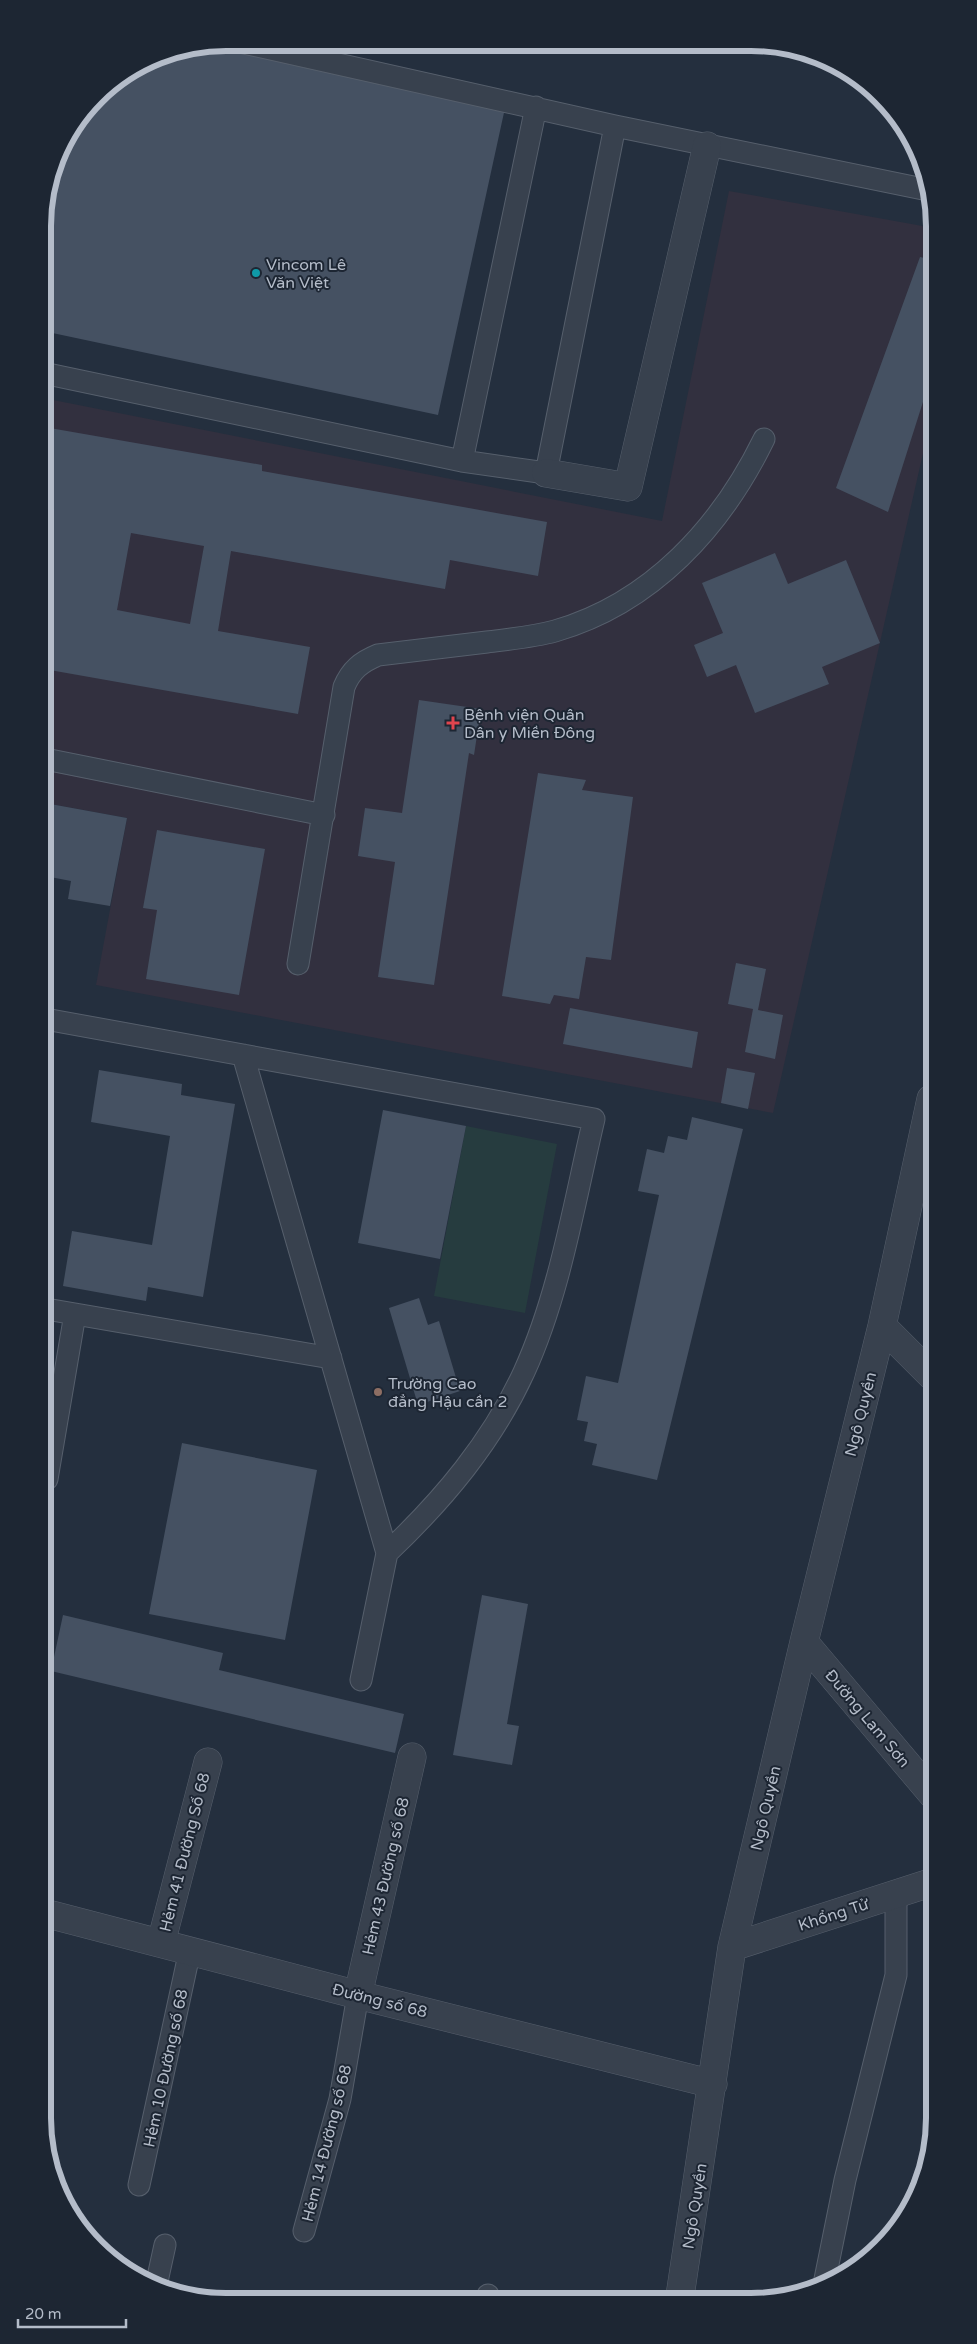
<svg xmlns="http://www.w3.org/2000/svg" width="977" height="2344" font-family="'Varela Round',sans-serif">
<style>
.medical{fill:#32303f}
.pitch{fill:#263c3f}
.building{fill:#455162;fill-rule:evenodd}
.lines{fill:none;stroke-linecap:round;stroke-linejoin:round}
.lane-casing{stroke:#565f6c;stroke-width:23}
.street-casing{stroke:#565f6c;stroke-width:29}
.lane{stroke:#38414e;stroke-width:21}
.street{stroke:#38414e;stroke-width:28}
.culture-dot{fill:#0f9aa8;stroke:#1d2633;stroke-width:2}
.health-dot{fill:#e0444e;stroke:#1d2633;stroke-width:2}
.education-dot{fill:#8d6e63;stroke:#1d2633;stroke-width:2}
.labels{text-anchor:middle;stroke-width:4;stroke-linejoin:round;paint-order:stroke}
.poi-label{font-size:16px;fill:#b4bcc9;stroke:#1d2633;text-anchor:start}
.street-label{font-size:16px;fill:#b4bcc9;stroke:#1d2633}
.rim{fill:none;stroke:#b4bcc9;stroke-width:6}
</style>
<rect width="100%" height="100%" fill="#242f3e"/>
<path class="medical" d="M729 191 928 227 929 427 773 1113 96 985 127 818 45 803 43 398 662 521Z"/>
<path class="pitch" d="M466 1126 557 1144 525 1313 434 1296Z"/>
<path class="building" d="M214 45 505 108 438 415 43 331V214L62 145 105 88 156 56Z
M920 257 929 259V383L888 512 836 488Z
M44 427 262 465V471L547 522 538 576 450 560 445 589 231 551 218 631 310 647 298 714 44 669ZM131 533 204 546 190 624 117 610Z
M775 553 788 584 846 560 880 643 822 667 829 684 755 713 736 665 707 677 694 645 723 633 702 583Z
M419 700 481 709 474 755 469 753 434 985 378 977 395 862 358 856 365 808 402 813Z
M538 773 586 780 582 790 633 797 611 960 586 957 579 999 554 995 550 1004 502 996Z
M45 803 127 818 110 906 68 899 71 881 45 876Z
M157 830 265 849 239 995 146 979 157 910 143 908Z
M736 963 766 969 758 1010 783 1015 775 1059 745 1052 753 1009 728 1004Z
M570 1008 698 1032 692 1068 563 1044Z
M727 1068 755 1073 748 1109 721 1103Z
M99 1070 182 1084 181 1095 235 1104 203 1297 148 1287 146 1301 63 1286 72 1231 152 1245 170 1136 91 1122Z
M383 1110 466 1126 440 1259 358 1243Z
M692 1117 743 1129 657 1480 592 1465 597 1444 584 1441 588 1422 577 1420 586 1376 618 1383 659 1195 638 1191 647 1149 664 1153 668 1136 687 1140Z
M419 1298 428 1325 439 1321 460 1391 418 1405 389 1308Z
M182 1443 317 1470 285 1640 149 1614Z
M482 1595 528 1604 507 1724 519 1726 512 1765 453 1755Z
M63 1615 223 1653 219 1670 404 1714 395 1753 51 1671Z"/>
<g class="lines">
<g class="lane-casing">
<path id="lane" d="M244 43 615 126 928 190
M43 373 462 461 546 473 615 126
M462 461 536 107
M45 759 324 815
M298 964 344 687C351 670 361 662 378 655 414 651 451 646 487 642 510 639 533 637 555 631 652 603 721 527 764 439
M45 1019 594 1119C574 1203 560 1293 524 1372 492 1442 443 1500 387 1553
M243 1055 387 1553 361 1680
M46 1309 331 1358
M47 1479 75 1314
M139 2185 190 1950
M304 2231 340 2099 358 1995
M824 2284 845 2180 896 1975V1894
M156 2286 165 2245
M488 2297V2295"/>
</g>
<g class="street-casing">
<path id="street" d="M546 473 628 487 707 146
M882 1326 932 1376
M804 1642 933 1795
M48 1914 358 1995 713 2084
M161 1943 208 1762
M732 1947 933 1882
M358 1995 412 1757
M680 2296 732 1947 804 1642 882 1326 931 1099"/>
</g>
<use href="#lane" class="lane"/>
<use href="#street" class="street"/>
</g>
<circle class="culture-dot" cx="256" cy="273" r="5"/>
<path class="health-dot" d="M450.5 715.5h5v5h5v5h-5v5h-5v-5h-5v-5h5z"/>
<circle class="education-dot" cx="378" cy="1392" r="5"/>
<g class="labels">
<g class="poi-label">
<text x="266" y="270">Vincom Lê<tspan x="266" dy="18">Văn Việt</tspan></text>
<text x="464" y="720">Bệnh viện Quân<tspan x="464" dy="18">Dân y Miền Đông</tspan></text>
<text x="388" y="1389">Trường Cao<tspan x="388" dy="18">đẳng Hậu cần 2</tspan></text>
</g>
<g class="street-label">
<text transform="translate(860 1414) rotate(-76)" y="6">Ngô Quyền</text>
<text transform="translate(868 1718) rotate(50)" y="6">Đường Lam Sơn</text>
<text transform="translate(765 1808) rotate(-77)" y="6">Ngô Quyền</text>
<text transform="translate(184 1852) rotate(-76)" y="6">Hẻm 41 Đường Số 68</text>
<text transform="translate(385 1876) rotate(-77)" y="6">Hẻm 43 Đường số 68</text>
<text transform="translate(833 1914) rotate(-18)" y="6">Khổng Tử</text>
<text transform="translate(380 2000) rotate(14)" y="6">Đường số 68</text>
<text transform="translate(165 2068) rotate(-78)" y="6">Hẻm 10 Đường số 68</text>
<text transform="translate(326 2143) rotate(-76)" y="6">Hẻm 14 Đường số 68</text>
<text transform="translate(694 2206) rotate(-81)" y="6">Ngô Quyền</text>
</g>
</g>
<path d="M0 0H977V2344H0ZM226 51H751A175 175 0 0 1 926 226V2118A175 175 0 0 1 751 2293H226A175 175 0 0 1 51 2118V226A175 175 0 0 1 226 51Z" fill="#1d2633" fill-rule="evenodd"/>
<path class="rim" d="M226 51H751A175 175 0 0 1 926 226V2118A175 175 0 0 1 751 2293H226A175 175 0 0 1 51 2118V226A175 175 0 0 1 226 51Z"/>
<path d="M18 2319v8h108v-8" fill="none" stroke="#b4bcc9" stroke-width="2.5"/>
<text x="25" y="2319" font-size="15" fill="#b4bcc9" stroke="#1d2633" stroke-width="4" paint-order="stroke">20 m</text>
</svg>
